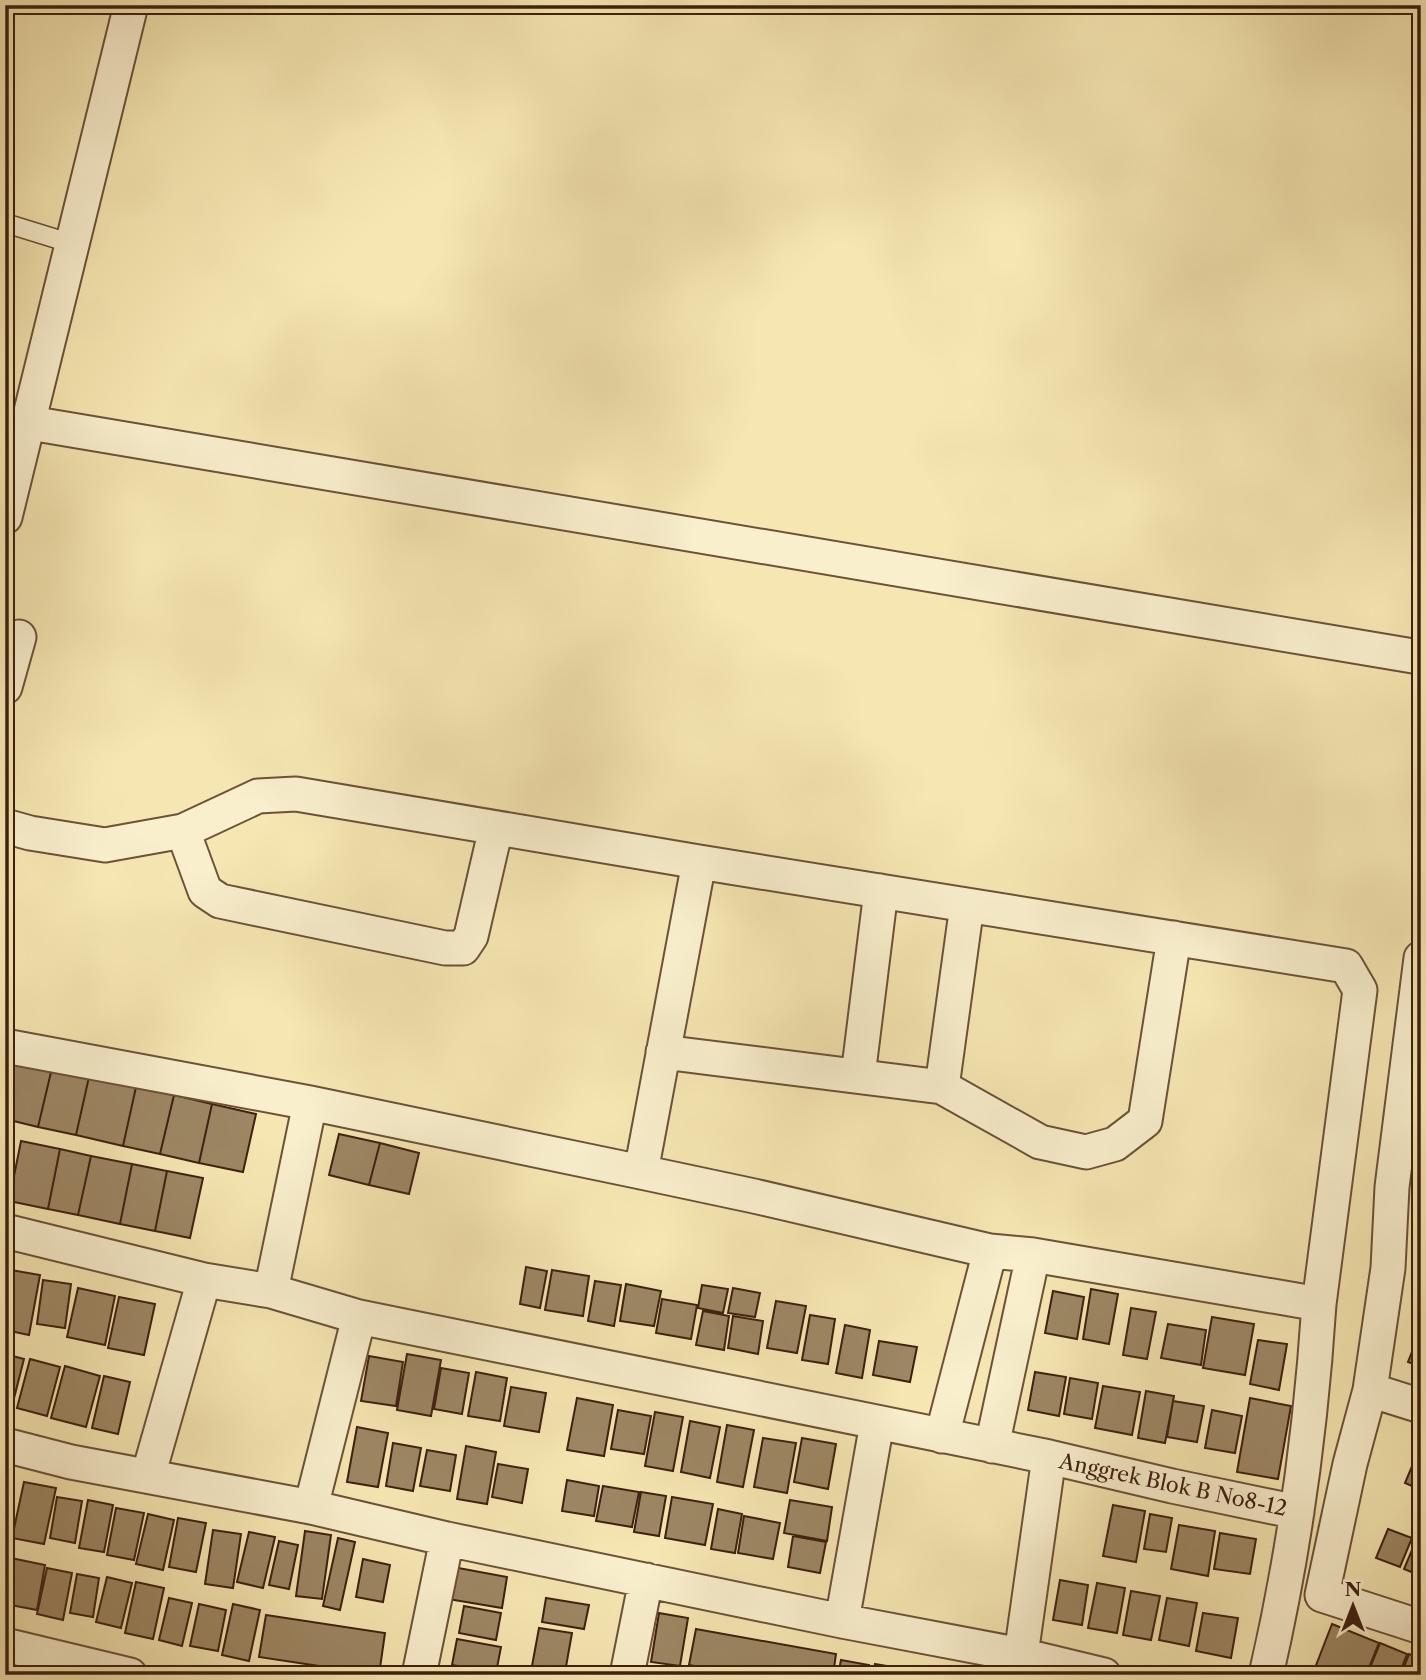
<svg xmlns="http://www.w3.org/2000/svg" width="1426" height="1680" font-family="'Libre Caslon Text',serif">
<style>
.building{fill:#9d8764;stroke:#3d2010;stroke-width:2}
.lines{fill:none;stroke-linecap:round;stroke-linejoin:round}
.lane-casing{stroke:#6b5238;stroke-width:21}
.street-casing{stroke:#6b5238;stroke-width:37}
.lane{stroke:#f9efcd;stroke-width:18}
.street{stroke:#f9efcd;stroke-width:33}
.labels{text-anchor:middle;stroke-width:6;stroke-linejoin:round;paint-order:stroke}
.street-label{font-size:21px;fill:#3d2010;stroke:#f9efcd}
</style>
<rect width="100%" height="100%" fill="#f6e7b2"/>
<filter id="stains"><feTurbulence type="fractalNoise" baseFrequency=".00286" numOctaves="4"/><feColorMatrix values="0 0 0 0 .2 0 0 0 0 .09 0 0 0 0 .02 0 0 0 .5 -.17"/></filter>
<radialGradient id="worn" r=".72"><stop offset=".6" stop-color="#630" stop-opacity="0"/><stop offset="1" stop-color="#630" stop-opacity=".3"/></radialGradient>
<path class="building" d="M12 1059 52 1068 38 1127 5 1119V1088Z
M52 1068 89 1077 76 1135 38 1127Z
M89 1077 136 1087 123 1146 76 1135Z
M136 1087 174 1095 160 1154 123 1146Z
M174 1095 212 1104 199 1163 160 1154Z
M212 1104 256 1114 243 1172 199 1163Z
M1421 1112V1166L1401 1157Z
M339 1134 380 1143 369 1185 329 1175Z
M21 1141 60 1149 48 1209 9 1201Z
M380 1143 419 1153 409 1194 369 1185Z
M60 1149 91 1156 78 1215 48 1209Z
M91 1156 132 1164 120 1224 78 1215Z
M132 1164 167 1171 155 1231 120 1224Z
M167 1171 203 1178 190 1238 155 1231Z
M526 1267 547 1271 540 1308 520 1304Z
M5 1269 40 1275 29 1335 5 1330Z
M552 1270 589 1276 583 1316 545 1310Z
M43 1280 71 1284 65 1328 37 1324Z
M595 1281 621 1285 614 1326 588 1321Z
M626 1284 661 1291 654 1326 620 1321Z
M702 1285 728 1289 723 1313 698 1308Z
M78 1288 115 1296 105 1345 67 1337Z
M733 1288 760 1293 755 1317 728 1313Z
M1091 1289 1118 1294 1109 1344 1083 1339Z
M1053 1291 1084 1297 1077 1339 1045 1333Z
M119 1297 155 1304 144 1355 108 1348Z
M662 1299 697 1305 691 1339 656 1333Z
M776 1301 806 1306 797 1353 767 1348Z
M1131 1308 1156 1312 1147 1359 1123 1355Z
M703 1311 729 1316 724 1350 696 1345Z
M810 1315 835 1319 828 1364 802 1360Z
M733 1316 763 1321 758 1354 728 1348Z
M1212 1317 1254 1324 1245 1375 1203 1368Z
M1168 1324 1206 1330 1201 1365 1161 1358Z
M845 1325 870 1330 862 1378 836 1373Z
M1421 1329V1367L1408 1362Z
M1258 1340 1287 1344 1279 1390 1250 1384Z
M879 1341 917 1347 910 1382 873 1375Z
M5 1354 24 1359 11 1410 5 1409Z
M407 1354 441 1360 431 1416 397 1410Z
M369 1356 403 1362 396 1406 361 1401Z
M30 1359 60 1367 47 1416 17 1408Z
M65 1366 100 1376 86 1427 51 1418Z
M441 1368 469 1373 462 1414 434 1409Z
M476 1372 507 1378 500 1421 468 1416Z
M1035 1372 1066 1377 1059 1416 1028 1410Z
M104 1376 130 1382 118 1434 92 1428Z
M1070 1378 1098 1383 1092 1419 1064 1414Z
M1103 1386 1140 1392 1132 1435 1095 1428Z
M511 1387 546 1393 539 1432 504 1426Z
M1146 1391 1174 1396 1165 1443 1138 1438Z
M577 1398 613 1405 604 1456 567 1450Z
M1250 1398 1291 1406 1278 1479 1237 1472Z
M1173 1401 1204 1406 1197 1442 1167 1437Z
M618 1410 651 1416 644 1454 611 1449Z
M1212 1410 1242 1416 1235 1453 1205 1448Z
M655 1412 683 1417 673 1471 645 1466Z
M690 1421 720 1427 710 1478 681 1472Z
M727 1425 754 1430 743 1487 717 1482Z
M357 1427 388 1433 378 1487 347 1482Z
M763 1438 796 1443 787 1493 754 1487Z
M802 1438 836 1444 828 1489 794 1482Z
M393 1443 421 1448 413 1491 386 1486Z
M466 1446 496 1452 487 1504 457 1499Z
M427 1450 456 1455 450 1491 420 1486Z
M1418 1452 1421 1453V1490L1405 1483Z
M498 1464 528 1469 522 1503 492 1497Z
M567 1480 599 1486 594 1516 562 1511Z
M24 1482 56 1488 44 1544 12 1538Z
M603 1486 639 1492 632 1527 596 1521Z
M641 1492 666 1496 659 1536 634 1532Z
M57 1497 82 1501 75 1543 50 1538Z
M672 1497 713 1504 705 1545 665 1538Z
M88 1500 113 1505 104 1552 79 1548Z
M790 1500 832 1507 827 1541 784 1533Z
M1113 1505 1145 1511 1136 1562 1103 1556Z
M116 1508 144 1513 134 1560 107 1555Z
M718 1509 742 1514 735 1553 711 1549Z
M148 1514 174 1520 163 1570 136 1564Z
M1150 1514 1172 1518 1166 1552 1144 1549Z
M744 1516 780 1523 773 1559 738 1553Z
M178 1518 206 1523 196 1572 169 1567Z
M1179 1525 1215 1531 1208 1576 1171 1569Z
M1388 1529 1412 1538 1400 1567 1376 1558Z
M213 1530 241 1534 233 1588 205 1584Z
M305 1531 331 1535 322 1599 296 1596Z
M249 1532 275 1537 263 1588 237 1582Z
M1220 1533 1256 1539 1250 1574 1214 1569Z
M793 1536 826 1542 820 1573 788 1567Z
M338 1538 355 1542 340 1610 323 1606Z
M1417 1538 1421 1540V1576L1404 1569Z
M279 1541 298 1545 289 1589 269 1585Z
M11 1558 45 1565 37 1610 5 1604V1589Z
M363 1559 390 1565 383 1602 356 1597Z
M453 1567 507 1577 502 1608 448 1599Z
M47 1568 72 1573 63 1620 37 1614Z
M77 1574 99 1578 93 1617 70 1613Z
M107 1577 132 1583 121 1628 96 1622Z
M1060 1580 1088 1585 1082 1625 1053 1620Z
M136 1582 164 1588 153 1639 125 1633Z
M1097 1583 1125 1588 1117 1633 1088 1628Z
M1131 1591 1160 1596 1151 1640 1123 1635Z
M169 1598 192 1603 182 1646 159 1640Z
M546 1598 589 1605 584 1629 542 1622Z
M1167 1598 1197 1603 1189 1646 1159 1640Z
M199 1604 226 1610 218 1651 190 1646Z
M233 1604 260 1610 249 1661 222 1655Z
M464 1606 501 1613 496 1640 459 1633Z
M659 1613 688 1618 680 1666 651 1662Z
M1203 1613 1238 1618 1231 1658 1196 1651Z
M266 1615 385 1633 379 1675 259 1657Z
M1332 1624 1379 1643 1366 1675H1331L1315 1668Z
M539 1628 572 1633 565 1672 532 1666Z
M696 1629 836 1654 833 1675H743L689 1665Z
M457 1639 501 1647 496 1673 452 1665Z
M1380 1643 1407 1654 1399 1675H1367Z
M1409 1654 1421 1659V1675H1401Z
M841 1660 869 1665 868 1675H838Z
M875 1664 905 1669 903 1675H873Z"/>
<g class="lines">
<g class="lane-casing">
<path id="lane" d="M5 223 73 244"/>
</g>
<g class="street-casing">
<path id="street" d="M30 423 1413 656
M5 517 131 5
M5 687 19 637
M5 826 30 833 105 845 183 831 258 796 296 794 699 862 1346 966 1360 990 1319 1304
M183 831 205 891 220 901 445 948H463L471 936 496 828
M1421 958 1392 1187 1388 1268 1370 1390 1350 1464 1322 1595 1421 1627
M5 1046 310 1103 641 1172 754 1196 990 1251 1033 1255 1319 1304C1311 1428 1294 1554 1266 1675
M663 1052 942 1087 1040 1142 1086 1152 1115 1144 1145 1121 1174 938
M858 1076 881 891
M942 1087 967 905
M641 1172 699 862
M5 1231 204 1280 271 1291 359 1317 1049 1457 1172 1486 1297 1512
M271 1291 310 1103
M1370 1390 1421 1406
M942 1436 990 1251
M5 1445 71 1462 311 1507 447 1539 842 1621 1021 1655 1104 1675
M992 1446 1033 1255
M148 1476 204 1280
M311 1507 359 1317
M842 1621 877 1423
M5 1645 130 1675
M1021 1655 1049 1457
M419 1675 447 1539
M627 1675 646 1580"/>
</g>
<use href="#lane" class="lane"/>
<use href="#street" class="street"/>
</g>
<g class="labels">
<g class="street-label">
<text transform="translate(1173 1485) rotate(12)" y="7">Anggrek Blok B No8-12</text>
</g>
</g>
<rect width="1426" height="1680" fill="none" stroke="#f6e7b2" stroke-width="28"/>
<rect x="7" y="7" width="1412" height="1666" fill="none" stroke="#3d2010" stroke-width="3.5"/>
<rect x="14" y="14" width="1398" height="1652" fill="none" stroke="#3d2010" stroke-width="2"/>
<g transform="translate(1353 1606)" stroke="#f9efcd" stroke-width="5" paint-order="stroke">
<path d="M0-5L12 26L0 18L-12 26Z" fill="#3d2010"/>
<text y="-10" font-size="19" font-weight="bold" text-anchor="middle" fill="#3d2010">N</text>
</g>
<rect width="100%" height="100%" filter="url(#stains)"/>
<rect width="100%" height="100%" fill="url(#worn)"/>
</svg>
